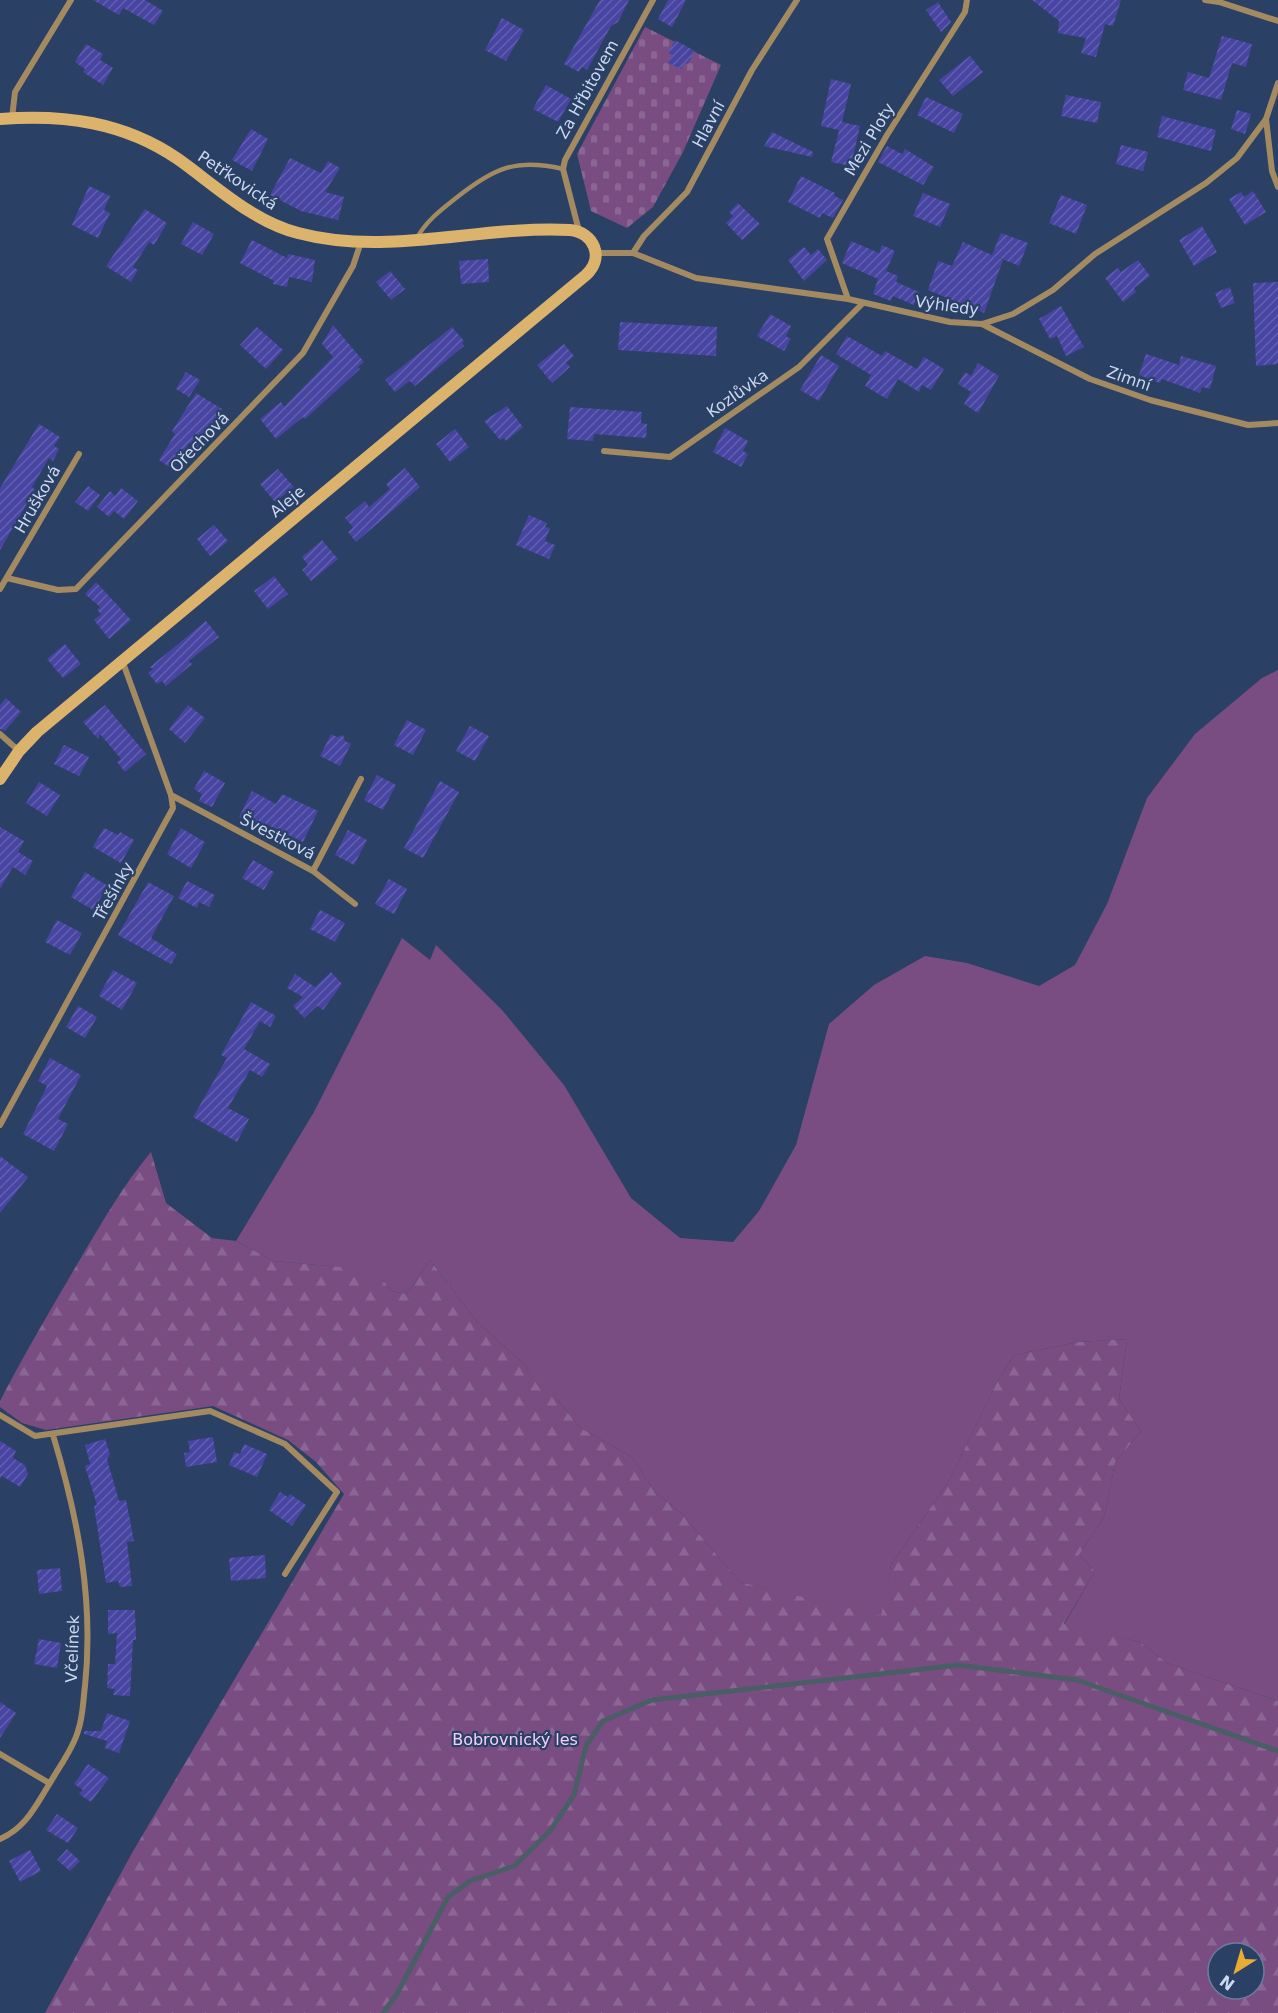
<svg xmlns="http://www.w3.org/2000/svg" width="1278" height="2013" font-family="'DejaVu Sans',sans-serif">
<style>
.grass{fill:#794d82}
.forest{fill:url(#forest-firs);fill-rule:evenodd}
.cemetery{fill:url(#cemetery-stones)}
.lines{fill:none;stroke-linecap:round;stroke-linejoin:round}
.stream{stroke:#4a5e66;stroke-width:5}
.building{fill:url(#building-hatch)}
.lane{stroke:#a38a60;stroke-width:4.5}
.street{stroke:#a38a60;stroke-width:6}
.secondary{stroke:#dbb36d;stroke-width:12}
.labels{text-anchor:middle;stroke-width:4.5;stroke-linejoin:round;paint-order:stroke}
.street-label{font-size:16px;fill:#ccd9f0;stroke:#2a4065}
.park-label{font-size:16px;fill:#f5d0fc;stroke:#2a4065}
</style>
<defs>
<pattern id="forest-firs" width="22" height="20" patternUnits="userSpaceOnUse" patternTransform="scale(1.5)"><rect width="22" height="20" fill="#794d82"/><path d="M5 1l3.5 6h-7zM16 11l3.5 6h-7z" fill="#8b6694"/></pattern>
<pattern id="cemetery-stones" width="16" height="16" patternUnits="userSpaceOnUse" patternTransform="scale(1.5)"><rect width="16" height="16" fill="#794d82"/><path d="M2 7V4a2 2 0 0 1 4 0v3zM10 15v-3a2 2 0 0 1 4 0v3z" fill="#8b6694"/></pattern>
<pattern id="building-hatch" width="6" height="6" patternUnits="userSpaceOnUse" patternTransform="scale(1.5)"><rect width="6" height="6" fill="#4845a2"/><path d="M-1 1l2-2M0 6l6-6M5 7l2-2" fill="none" stroke="#615faf"/></pattern>
</defs>
<rect width="100%" height="100%" fill="#2a4065"/>
<path class="grass" d="M1278 670V1701L1167 1663 1140 1642 1064 1625 1095 1571 1079 1555 1104 1517 1115 1463 1141 1431 1119 1399 1127 1339 1079 1342 1014 1355 997 1382 949 1481 891 1565 882 1617 740 1582 681 1513 655 1492 632 1457 579 1427 558 1400 542 1393 525 1365 477 1322 430 1260 407 1294 391 1291 383 1280 328 1266 274 1261 236 1241 314 1112 402 938 430 960 436 945 502 1010 564 1085 631 1198 680 1238 733 1242 759 1211 796 1145 829 1024 874 985 925 956 967 963 1039 986 1075 965 1107 904 1147 798 1195 734 1262 678Z"/>
<path class="forest" d="M151 1152 166 1203 212 1238 236 1241 274 1261 362 1269 383 1280 391 1291 407 1294 430 1260 477 1322 525 1365 542 1392 558 1400 579 1427 632 1457 655 1492 681 1513 740 1582 881 1616 891 1565 949 1481 997 1382 1014 1355 1079 1342 1127 1339 1119 1399 1141 1431 1115 1463 1104 1517 1079 1555 1095 1571 1064 1624 1140 1642 1167 1663 1278 1701V2013H45L132 1853 344 1494 316 1462 288 1440 213 1406 46 1430 22 1423 0 1407V1401C26 1351 54 1304 82 1256 104 1219 124 1184 151 1152ZM1218 1953H1254V1989H1218Z"/>
<path class="cemetery" d="M645 27 721 65 683 152 653 207 627 228 591 211 577 154Z"/>
<g class="lines">
<path class="stream" d="M383 2013 397 1994 448 1897 470 1881 514 1866 550 1831 574 1795 586 1746 603 1721 652 1700 958 1665 1077 1680 1278 1751"/>
</g>
<path class="building" d="M93 0H145L163 11 154 25 123 8 119 15Z
M600 0H629L618 22 611 26 587 70 582 67 579 72 564 64Z
M668 0H686L672 27 658 19Z
M1032 0H1121L1113 26 1105 24 1096 57 1081 53 1086 38 1058 33 1059 21Z
M938 2 951 22 941 32 926 10Z
M502 18 524 30 506 61 485 50Z
M1222 36 1252 44 1246 67 1232 63 1221 100 1183 90 1188 72 1209 78Z
M675 40 695 51 688 64 684 62 681 69 668 63 672 55 668 53Z
M86 44 103 54 100 60 113 68 103 85 83 72 85 69 75 62Z
M970 56 983 72 953 96 939 80Z
M831 79 851 84 842 122 860 126 851 166 831 162 839 130 821 126Z
M546 85 571 99 558 122 533 109Z
M1066 95 1101 102 1097 123 1061 116Z
M926 97 963 114 954 133 917 115Z
M1237 110 1251 114 1245 134 1231 129Z
M1162 116 1216 130 1211 151 1157 137Z
M251 129 268 139 252 171 232 160Z
M772 132 813 152 812 157 764 146Z
M1121 145 1148 152 1143 171 1116 164Z
M887 146 902 154 905 149 934 167 923 185 878 162Z
M290 158 321 173 328 161 340 168 325 192 344 197 338 220 301 211 270 195Z
M801 176 835 193 834 196 843 200 833 218 822 213 820 218 788 202Z
M89 186 110 196 104 210 110 213 98 238 72 225Z
M1253 191 1266 212 1245 225 1229 199 1241 192 1244 197Z
M923 193 950 204 940 227 913 216Z
M1061 195 1087 205 1076 234 1049 223Z
M738 203 760 224 742 240 726 223 733 216 729 212Z
M145 209 167 223 154 245 149 242 133 267 138 270 131 282 106 266Z
M193 222 214 234 202 255 181 244Z
M1202 226 1217 252 1194 266 1179 240Z
M1001 233 1028 243 1019 266 992 255Z
M252 240 287 258 288 254 315 260 312 282 289 277 287 287 273 284 274 281 240 263Z
M851 241 879 253 882 245 895 251 886 271 898 276 896 282 919 292 914 305 893 296 891 301 873 294 878 279 842 263Z
M963 242 1003 260 984 313 928 290 938 261 952 266Z
M804 247 811 255 818 249 827 260 804 281 788 260Z
M488 259 489 282 461 284 459 261Z
M1138 260 1150 276 1134 288 1136 292 1123 302 1105 278 1118 268 1121 272Z
M390 271 405 289 391 300 376 282Z
M1278 282V364L1256 366 1253 283Z
M1230 287 1235 303 1221 308 1215 293Z
M1061 306 1084 347 1066 356 1057 336 1050 339 1039 319Z
M770 314 791 326 786 336 791 339 784 351 757 336Z
M620 322 717 327 716 356 618 350Z
M333 325 364 362 358 367 360 369 305 419 303 417 276 439 260 419 281 402 284 407 333 357 322 344Z
M257 327 283 350 266 369 240 345Z
M452 327 464 341 462 343 464 346 415 386 410 381 395 392 385 380Z
M847 336 882 356 885 351 917 369 924 357 944 369 931 390 922 385 919 392 898 379 887 399 865 386 871 375 836 354Z
M564 344 574 356 566 363 570 367 552 383 537 365Z
M1146 354 1179 365 1181 356 1216 366 1210 389 1202 387 1200 393 1162 379 1160 383 1139 375Z
M821 355 839 366 819 401 800 390Z
M978 363 999 376 978 413 964 404 971 392 958 384 965 372 971 376Z
M186 372 200 380 189 397 176 389Z
M196 393 222 409 198 448 189 443 172 469 159 460 175 434 172 431Z
M507 406 523 427 506 441 504 438 500 440 484 421Z
M570 407 642 412 641 423 647 424 646 438 594 434 593 441 567 439Z
M39 424 60 437 54 446 59 449 53 461 49 458 32 487 35 490 0 550V488Z
M725 428 748 441 743 451 748 454 741 467 713 452Z
M455 429 469 447 450 462 436 444Z
M405 468 420 487 356 542 348 532 353 527 345 518 365 501 369 507 390 489 386 484Z
M278 469 294 487 275 502 260 484Z
M88 486 100 495 88 511 75 502Z
M121 488 138 501 124 519 114 511 109 517 97 507 110 491 115 496Z
M529 515 547 523 545 527 550 528 545 541 555 545 549 559 516 545Z
M214 525 228 541 210 556 197 539Z
M322 540 338 559 311 581 302 570 308 565 302 557Z
M274 576 288 594 268 609 254 591Z
M96 582 131 620 109 639 94 620 101 614 97 610 100 607 85 594Z
M206 621 219 637 189 661 192 664 166 686 162 681 157 684 148 673 153 669 150 667Z
M65 644 81 664 63 678 47 659Z
M6 698 21 712 5 731 0 729V705Z
M105 705 146 754 125 772 117 762 121 759 100 734 98 739 83 722Z
M188 705 205 718 185 743 169 729Z
M407 720 426 730 413 755 394 745Z
M470 726 489 736 475 761 456 751Z
M331 734 337 737 343 735 345 741 351 744 340 766 320 756Z
M64 745 89 757 79 776 54 764Z
M204 771 225 783 212 807 199 801 202 794 194 789Z
M377 775 396 785 383 810 364 800Z
M440 781 459 792 423 858 404 848Z
M39 782 60 795 47 816 26 803Z
M252 791 276 804 282 794 318 811 303 842 264 823 261 829 239 817Z
M0 827 24 841 18 852 33 861 25 875 13 867 0 889Z
M104 828 118 835 120 832 134 840 121 863 93 847Z
M181 828 205 842 191 868 167 854Z
M348 830 367 840 354 865 335 855Z
M253 860 274 872 264 890 242 878Z
M85 872 108 886 93 910 71 897Z
M389 879 407 889 394 914 375 904Z
M187 881 215 895 209 907 199 902 197 908 178 898Z
M148 882 174 896 151 938 177 954 171 964 118 935Z
M320 910 345 923 335 942 310 929Z
M57 920 82 933 70 955 45 942Z
M113 970 137 983 122 1010 99 996Z
M331 972 342 984 323 1010 317 1006 304 1018 293 1006 303 997 287 988 295 974 315 987Z
M251 1002 276 1016 270 1027 260 1021 244 1049 270 1064 262 1077 250 1070 228 1108 249 1119 237 1142 193 1117 227 1058 221 1055Z
M78 1006 97 1017 85 1038 66 1027Z
M50 1058 81 1075 58 1119 68 1124 54 1151 23 1134 47 1086 38 1081Z
M0 1156 28 1177 0 1213Z
M213 1437 217 1462 186 1467 184 1453 190 1452 188 1441Z
M105 1439 110 1454 107 1459 119 1501 126 1500 134 1541 127 1542 132 1586 120 1587 118 1581 106 1583 94 1506 97 1505 85 1466 90 1464 85 1445Z
M0 1441 16 1451 13 1458 25 1465 28 1474 20 1487 2 1476 0 1479Z
M244 1444 267 1454 257 1477 229 1465 234 1452 240 1454Z
M280 1492 288 1497 290 1494 306 1505 292 1526 269 1510Z
M265 1555 266 1578 231 1581 229 1558Z
M60 1568 62 1591 39 1594 37 1570Z
M108 1610H135L136 1640H133L130 1696 113 1695 115 1689 107 1688 108 1664H115L117 1633 108 1634Z
M39 1639 61 1643 57 1668 34 1664Z
M0 1702 16 1713 0 1738Z
M107 1713 130 1721 119 1753 105 1748 107 1741 84 1734V1731H101Z
M88 1764 109 1778 91 1802 79 1794 83 1790 74 1784Z
M57 1814 78 1828 68 1843 46 1830Z
M67 1849 80 1861 70 1871 57 1860Z
M30 1850 41 1871 20 1882 9 1861Z"/>
<g class="lines">
<path class="lane" d="M417 238C426 221 442 209 456 198 494 168 515 158 563 169"/>
<path class="street" d="M1205 0 1219 2 1278 21
M12 118 15 92 71 0
M1266 119 1272 171 1278 187
M579 231 563 169 565 160 653 0
M596 253H633L696 278 848 299 950 322 982 324 1013 314 1053 290 1095 254 1206 183 1237 158 1266 119 1278 83
M633 253 644 236 687 192 752 70 797 0
M848 299 827 239 887 135 965 12 967 0
M982 324 1090 379 1150 400 1248 425 1278 423
M604 451 670 457 799 367 863 303
M7 578 58 590 76 589 303 353 353 266 361 242
M0 589 79 454
M0 734 19 751
M171 795 313 871 361 779
M313 871 355 904
M0 1125 173 808 171 795 122 660
M0 1415 35 1436 210 1411 285 1444 337 1492 285 1574
M0 1754 49 1783
M0 1839C26 1828 36 1805 50 1783 59 1767 73 1749 78 1731 83 1717 83 1701 85 1686 94 1600 78 1518 53 1435"/>
<path class="secondary" d="M0 119C64 114 124 122 178 159 216 186 252 221 298 233 388 257 480 225 570 230 594 232 605 258 586 275L37 732 19 751 0 779"/>
</g>
<g class="labels">
<g class="street-label">
<text transform="translate(587 89) rotate(-61)" y="6">Za Hřbitovem</text>
<text transform="translate(708 124) rotate(-62)" y="6">Hlavní</text>
<text transform="translate(869 139) rotate(-59)" y="6">Mezi Ploty</text>
<text transform="translate(238 180) rotate(34)" y="6">Petřkovická</text>
<text transform="translate(947 305) rotate(8)" y="6">Výhledy</text>
<text transform="translate(1129 378) rotate(19)" y="6">Zimní</text>
<text transform="translate(737 393) rotate(-35)" y="6">Kozlůvka</text>
<text transform="translate(199 442) rotate(-46)" y="6">Ořechová</text>
<text transform="translate(37 499) rotate(-60)" y="6">Hrušková</text>
<text transform="translate(287 501) rotate(-39)" y="6">Aleje</text>
<text transform="translate(278 836) rotate(27)" y="6">Švestková</text>
<text transform="translate(113 891) rotate(-61)" y="6">Třešínky</text>
<text transform="translate(72 1649) rotate(-88)" y="6">Včelínek</text>
</g>
<g class="park-label">
<text x="515" y="1745">Bobrovnický les</text>
</g>
</g>
<g transform="translate(1236 1971) rotate(217)"><circle r="28" fill="#2a4065" stroke="#6b7d9d" stroke-width="1.5"/>
<path d="M0-4.5L10 22L0 15L-10 22Z" fill="#e7ac36"/>
<text y="-9" font-size="16" font-weight="bold" text-anchor="middle" fill="#ccd9f0">N</text>
</g>
</svg>
